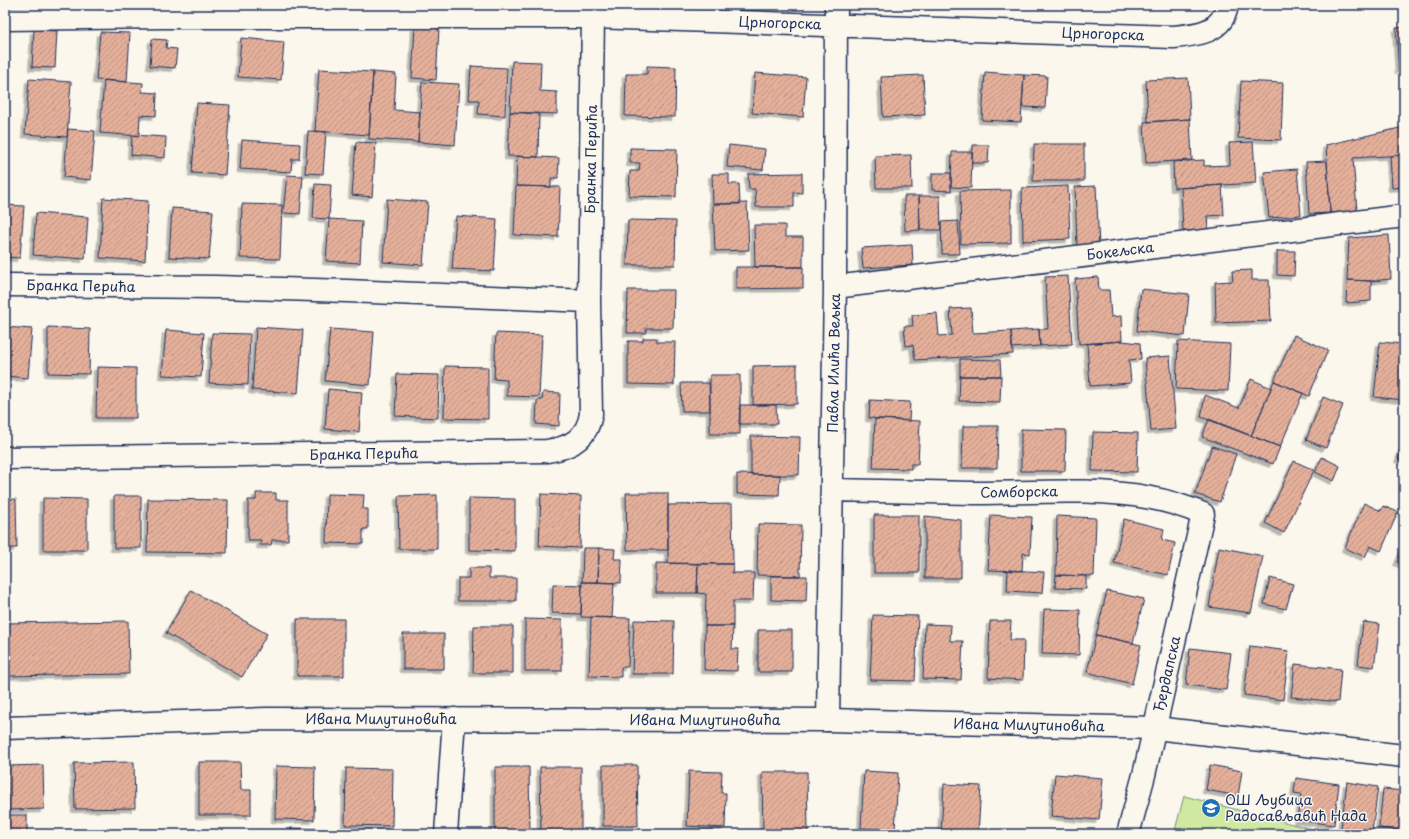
<svg xmlns="http://www.w3.org/2000/svg" width="1409" height="839" font-family="'Playpen Sans',sans-serif">
<style>
.pitch{fill:#cfeaa0;stroke:#758c7f}
.building{fill:url(#building-hatch);stroke:#1b2f5e;filter:url(#shadow)}
.lines{fill:none;stroke-linecap:round;stroke-linejoin:round}
.street-casing{stroke:#1b2f5e;stroke-width:25}
.secondary-casing{stroke:#1b2f5e;stroke-width:25}
.street{stroke:#fbf7ec;stroke-width:22}
.secondary{stroke:#fbf7ec;stroke-width:22}
.labels{text-anchor:middle;stroke-width:3;stroke-linejoin:round;paint-order:stroke}
.street-label{font-size:14px;fill:#1b2f5e;stroke:#fbf7ec}
.poi-label{font-size:14px;fill:#1b2f5e;stroke:#fbf7ec;text-anchor:start}
</style>
<defs>
<pattern id="building-hatch" width="6" height="6" patternUnits="userSpaceOnUse"><rect width="6" height="6" fill="#e5b09a"/><path d="M-1 1l2-2M0 6l6-6M5 7l2-2" fill="none" stroke="#b99081"/></pattern>
<filter id="shadow"><feDropShadow dx="-3.5" dy="3.5" stdDeviation="0" flood-color="#0004"/></filter>
</defs>
<rect width="100%" height="100%" fill="#fbf7ec"/>
<filter id="ink" filterUnits="userSpaceOnUse"><feTurbulence type="fractalNoise" baseFrequency=".025" numOctaves="2"/><feDisplacementMap in="SourceGraphic" scale="8" xChannelSelector="R" yChannelSelector="G"/><feConvolveMatrix kernelMatrix="1 2 1 2 8 2 1 2 1" color-interpolation-filters="sRGB"/></filter>
<g filter="url(#ink)">
<path class="pitch" d="M1184 796 1331 834H1174Z"/>
<path class="building" d="M5 5H40V8L5 7Z
M53 5H86V7L53 6Z
M415 27 439 29 436 80 412 78Z
M1404 27V70H1399L1396 28Z
M34 30 57 31 55 68 32 67Z
M100 32 130 33 127 82 96 80Z
M241 38 284 42 281 80 238 77Z
M152 39 167 40 166 48 177 49 175 68 150 66Z
M512 61 541 62 540 91 557 92V114L510 112Z
M471 66 507 68 505 116 478 114 479 100H469Z
M647 66 676 67 675 117 625 116 626 74H647Z
M319 69 373 72 369 135 315 131Z
M373 72 396 74 394 110 420 112 418 142 369 139Z
M985 72 1024 75 1021 122 982 120Z
M755 73 806 77 803 117 752 113Z
M923 75 925 115 883 117 881 77Z
M1024 75 1047 76 1045 108 1022 107Z
M1188 78 1190 119 1148 122 1146 80Z
M29 79 71 82 67 137 25 134Z
M104 80 143 83 142 92 157 93 156 116 140 115 139 136 100 133Z
M1241 81 1283 83 1281 140 1238 138Z
M422 82 459 84 455 145 418 142Z
M197 103 230 105 225 175 192 173Z
M510 112 539 114 538 157 508 156Z
M1190 119 1192 160 1146 163 1144 122Z
M1404 127V155L1353 158 1357 211 1330 213 1326 145Z
M68 129 95 131 91 180 64 177Z
M308 131 326 132 323 174 305 173Z
M132 135 166 137 165 158 131 155Z
M242 140 300 144 299 159H292L291 172 240 169Z
M356 142 376 143 372 197 352 195Z
M1253 142 1256 183 1174 188 1173 162 1204 160V166L1230 165 1229 143Z
M1034 144H1084V181H1033Z
M729 145 765 149 763 170 727 167Z
M973 145H989L988 163H972Z
M630 148 677 149 676 197 629 196 630 171H639L640 163H630Z
M952 152H972L971 188 951 187Z
M911 155 912 188H876L875 156Z
M1404 155V187L1392 188 1390 156Z
M517 156 559 158 558 178H551V187L516 186Z
M1327 161 1330 213 1309 214 1306 162Z
M1297 169 1301 215 1269 218 1264 172Z
M802 173V193L794 192V207H756L755 189H749L748 174Z
M932 173H951V191L932 190Z
M712 174H729V184H739L740 204H713Z
M287 175 303 176 300 214 283 213Z
M315 184 331 185 329 219 313 218Z
M1222 185 1224 215 1207 216 1208 230 1183 231 1181 188Z
M516 186 560 187 558 237 514 235Z
M1068 186 1070 239 1023 241 1022 188Z
M1096 186 1099 246 1077 247 1075 187Z
M1011 190V243L961 244 960 191Z
M904 196H919L920 230 905 231Z
M919 196H940L941 230H920Z
M103 198 148 201 145 261 100 258Z
M387 199 428 202 423 265 383 262Z
M747 203 749 250 715 251 713 204Z
M242 204 282 205 280 259 240 258Z
M5 205 24 206 20 258 5 257Z
M172 208 213 211 209 259 169 257Z
M36 213 88 217 85 259 33 255Z
M456 216 497 219 494 271 452 269Z
M329 219 362 221 360 263 326 261Z
M628 220 676 221 675 265H627Z
M958 221 960 254H942L941 222Z
M754 225H785V237H803V267H755Z
M1389 235 1391 279 1371 281 1347 280 1349 238Z
M912 245 913 265 863 268 861 248Z
M1277 251H1295L1294 276 1277 275Z
M736 267H803V288L736 289Z
M1252 270V280H1269L1271 321 1216 323 1215 282 1233 281 1232 271Z
M1068 276 1072 344 1040 346 1039 329H1048L1045 277Z
M1098 277 1099 290H1109L1111 317 1121 316 1122 341 1079 344 1075 279Z
M1347 280 1371 281V301L1346 303Z
M1141 289 1189 294 1185 336 1137 331Z
M628 290H674L673 328H646V333H627Z
M971 308 973 333 1011 331 1013 354 915 360 913 345 906 346 904 326H913L912 315 937 313 939 336 952 335 950 309Z
M5 327 32 329 28 378 5 376Z
M48 327 90 329 89 374 48 373Z
M256 327 303 330 298 393 252 390Z
M330 329 374 332 370 385 325 381Z
M1039 329 1040 346 1012 348 1011 331Z
M166 330 204 333 201 377 162 375Z
M212 333 250 334 248 385 209 383Z
M496 333 542 335 539 397 507 396V380L494 379Z
M1294 335 1328 350 1309 396 1274 381Z
M643 338H657V342H675L674 385 628 384V341H643Z
M1122 341 1140 343 1141 359 1129 360 1131 383 1090 386 1087 344Z
M1178 341 1230 344 1228 391 1176 389Z
M1380 342 1404 344V400L1374 397Z
M1170 356 1176 429 1151 431 1145 358Z
M960 359 1000 360 1001 376H960Z
M797 365V404L753 405V366Z
M445 366 488 367V419L444 418Z
M97 367 136 368V418H96Z
M397 374 439 375 438 418 395 416Z
M710 375H740V434H710Z
M960 376H1001L1000 402 959 401Z
M1251 379 1271 388 1251 436 1201 417 1205 395 1239 408Z
M1274 381 1303 393 1280 447 1251 436Z
M681 383H709L710 411H682Z
M328 389 362 392 359 432 325 429Z
M543 392 560 393 559 426 536 424 537 400H542Z
M1323 397 1343 405 1326 448 1306 440Z
M870 400 910 402 909 421 869 418Z
M740 405H776L777 424H739Z
M875 419 920 421 918 464H911V469L873 468Z
M1209 419 1280 447 1273 464 1202 437Z
M963 426H998L997 468H962Z
M1021 429 1066 430 1065 471H1021Z
M1093 432 1138 433 1137 472 1092 471Z
M751 436 800 437 799 475H751Z
M1404 442V461L1398 459Z
M1212 446 1236 454 1220 502 1195 494Z
M1322 457 1340 466 1334 481 1315 472Z
M1294 461 1314 470 1284 533 1265 523Z
M737 474 780 475 779 495 737 494Z
M256 493H276V500H288V540H272L271 545H260L261 540H248V500H256Z
M626 493H668V550H627Z
M327 494 364 495 363 509H368V529H363V544L326 543Z
M541 494 581 496 580 548 539 546Z
M437 495V549H399L398 496Z
M114 496H141V548H114Z
M43 498 87 499V550H43Z
M469 498 515 499V551L469 550Z
M16 499 17 548H5V500Z
M148 499 228 500 227 553 147 552Z
M1364 503 1381 511 1383 506 1398 512 1381 551 1370 546 1365 557 1345 548Z
M732 504 733 564 668 563V505Z
M874 515H919V573H874Z
M991 515 1032 517 1030 554 1023 553 1022 571 988 570Z
M925 516 961 520V578H925Z
M1057 516 1096 518 1094 576 1056 575Z
M1124 519 1164 529 1162 540 1175 543 1168 575 1114 563Z
M758 524 801 525 800 576 757 575Z
M1219 547 1263 556 1251 613 1209 607Z
M1404 547V565L1397 562Z
M583 548H599L598 582H582Z
M599 548 615 549 614 559H622L621 583 598 582Z
M656 563 698 564 697 593H656Z
M698 564H733L732 573H754L753 601H733V626H705L706 594 697 593Z
M469 568H489V578H516V601H458V578H469Z
M1008 570 1044 572 1042 593 1007 591Z
M1056 575 1086 576V589L1055 588Z
M771 576H807L806 601 771 600Z
M1270 578 1293 584 1286 609 1264 604Z
M582 582 614 583 612 618 581 617Z
M553 584 582 585 581 614 552 613Z
M191 590 267 634 242 677 166 633Z
M1107 591 1144 599 1133 643 1096 635Z
M1044 609 1080 610 1079 655 1042 654Z
M873 615 918 616 915 681 870 680Z
M591 617 630 618 628 667H621V677L589 676Z
M297 619H344V676H297Z
M525 619 562 620V671H525Z
M634 620 674 621 673 674H632Z
M128 621 129 674 5 676V623Z
M990 621H1011L1010 640H1024L1023 680 988 678Z
M1363 622 1380 624 1374 667 1358 665Z
M925 624 951 625 950 641H963L961 680 923 679Z
M474 626H513V673H473Z
M705 626H733L732 649H738L737 671 704 670Z
M758 630H792V672H758Z
M403 634H444V669H403Z
M1096 635 1141 645 1132 684 1087 672Z
M1250 646 1289 651 1283 700 1244 695Z
M1190 648 1231 653 1226 690 1186 685Z
M1295 664 1341 669 1338 702 1291 697Z
M134 762 135 808 75 809 74 763Z
M199 762H240L241 790H251V815H199Z
M43 765 44 809 8 810 7 766Z
M603 765H637L638 826H603Z
M1210 765 1242 771 1238 796 1206 790Z
M276 766 315 767 314 820 275 819Z
M495 767H529L530 834H495Z
M540 767H581V832H541Z
M346 768 393 769 392 826 345 825Z
M689 771 722 772 721 793H726L725 828 687 826Z
M864 771 898 773 895 830 861 828Z
M762 772H807L808 832H787V834H763Z
M1055 774 1103 778 1099 820 1051 816Z
M1296 778 1339 784 1334 825 1297 820 1301 794 1294 793Z
M1347 782 1378 787 1372 832 1341 828Z
M944 784 981 786 978 834 941 832Z
M1383 789 1404 791V831L1379 828Z
M5 815H27V834H5Z
M291 828 328 829V834H291Z"/>
<g class="lines">
<g class="street-casing">
<path id="street" d="M5 19 165 17H593L1173 37C1196 35 1223 33 1227 5
M5 285 217 287 347 291 589 301
M835 287 1404 216
M5 458 547 451C570 448 587 439 591 414L589 301 593 17
M832 490C878 491 925 492 972 493 1031 493 1093 487 1151 498 1169 501 1186 507 1203 514L1144 775 1128 834
M828 720 835 287 836 5
M446 834 454 719"/>
</g>
<g class="secondary-casing">
<path id="secondary" d="M5 728 267 719 828 720 1155 728 1404 756"/>
</g>
<use href="#street" class="street"/>
<use href="#secondary" class="secondary"/>
</g>
</g>
<defs>
<g id="school-disc" transform="scale(1)"><circle r="9.5" fill="#1f6fb2" stroke="#fbf7ec"/><path d="M0-5L7-2L0 1L-7-2ZM-4 1L0 2.5L4 1V4Q0 6-4 4Z" fill="#fff"/></g>
</defs>
<g fill-rule="evenodd">
<use href="#school-disc" x="1211" y="808"/>
</g>
<g class="labels">
<g class="street-label">
<text transform="translate(780 23) rotate(2)" y="5">Црногорска</text>
<text transform="translate(1103 34) rotate(2)" y="5">Црногорска</text>
<text transform="translate(591 159) rotate(-89)" y="5">Бранка Перића</text>
<text transform="translate(1120 251) rotate(-7)" y="5">Бокељска</text>
<text transform="translate(81 286) rotate(1)" y="5">Бранка Перића</text>
<text transform="translate(834 363) rotate(-89)" y="5">Павла Илића Вељка</text>
<text transform="translate(364 454) rotate(-1)" y="5">Бранка Перића</text>
<text transform="translate(1019 492) rotate(-1)" y="5">Сомборска</text>
<text transform="translate(1167 674) rotate(-77)" y="5">Ђердапска</text>
<text x="381" y="724">Ивана Милутиновића</text>
<text x="705" y="725">Ивана Милутиновића</text>
<text transform="translate(1029 725) rotate(1)" y="5">Ивана Милутиновића</text>
</g>
<g class="poi-label">
<text x="1225" y="805">ОШ Љубица<tspan x="1225" dy="16">Радосављавић Нада</tspan></text>
</g>
</g>
<rect width="1409" height="839" fill="none" stroke="#fbf7ec" stroke-width="20"/>
<rect x="10" y="10" width="1389" height="819" fill="none" stroke="#1b2f5e" stroke-width="1.5" filter="url(#ink)"/>
</svg>
